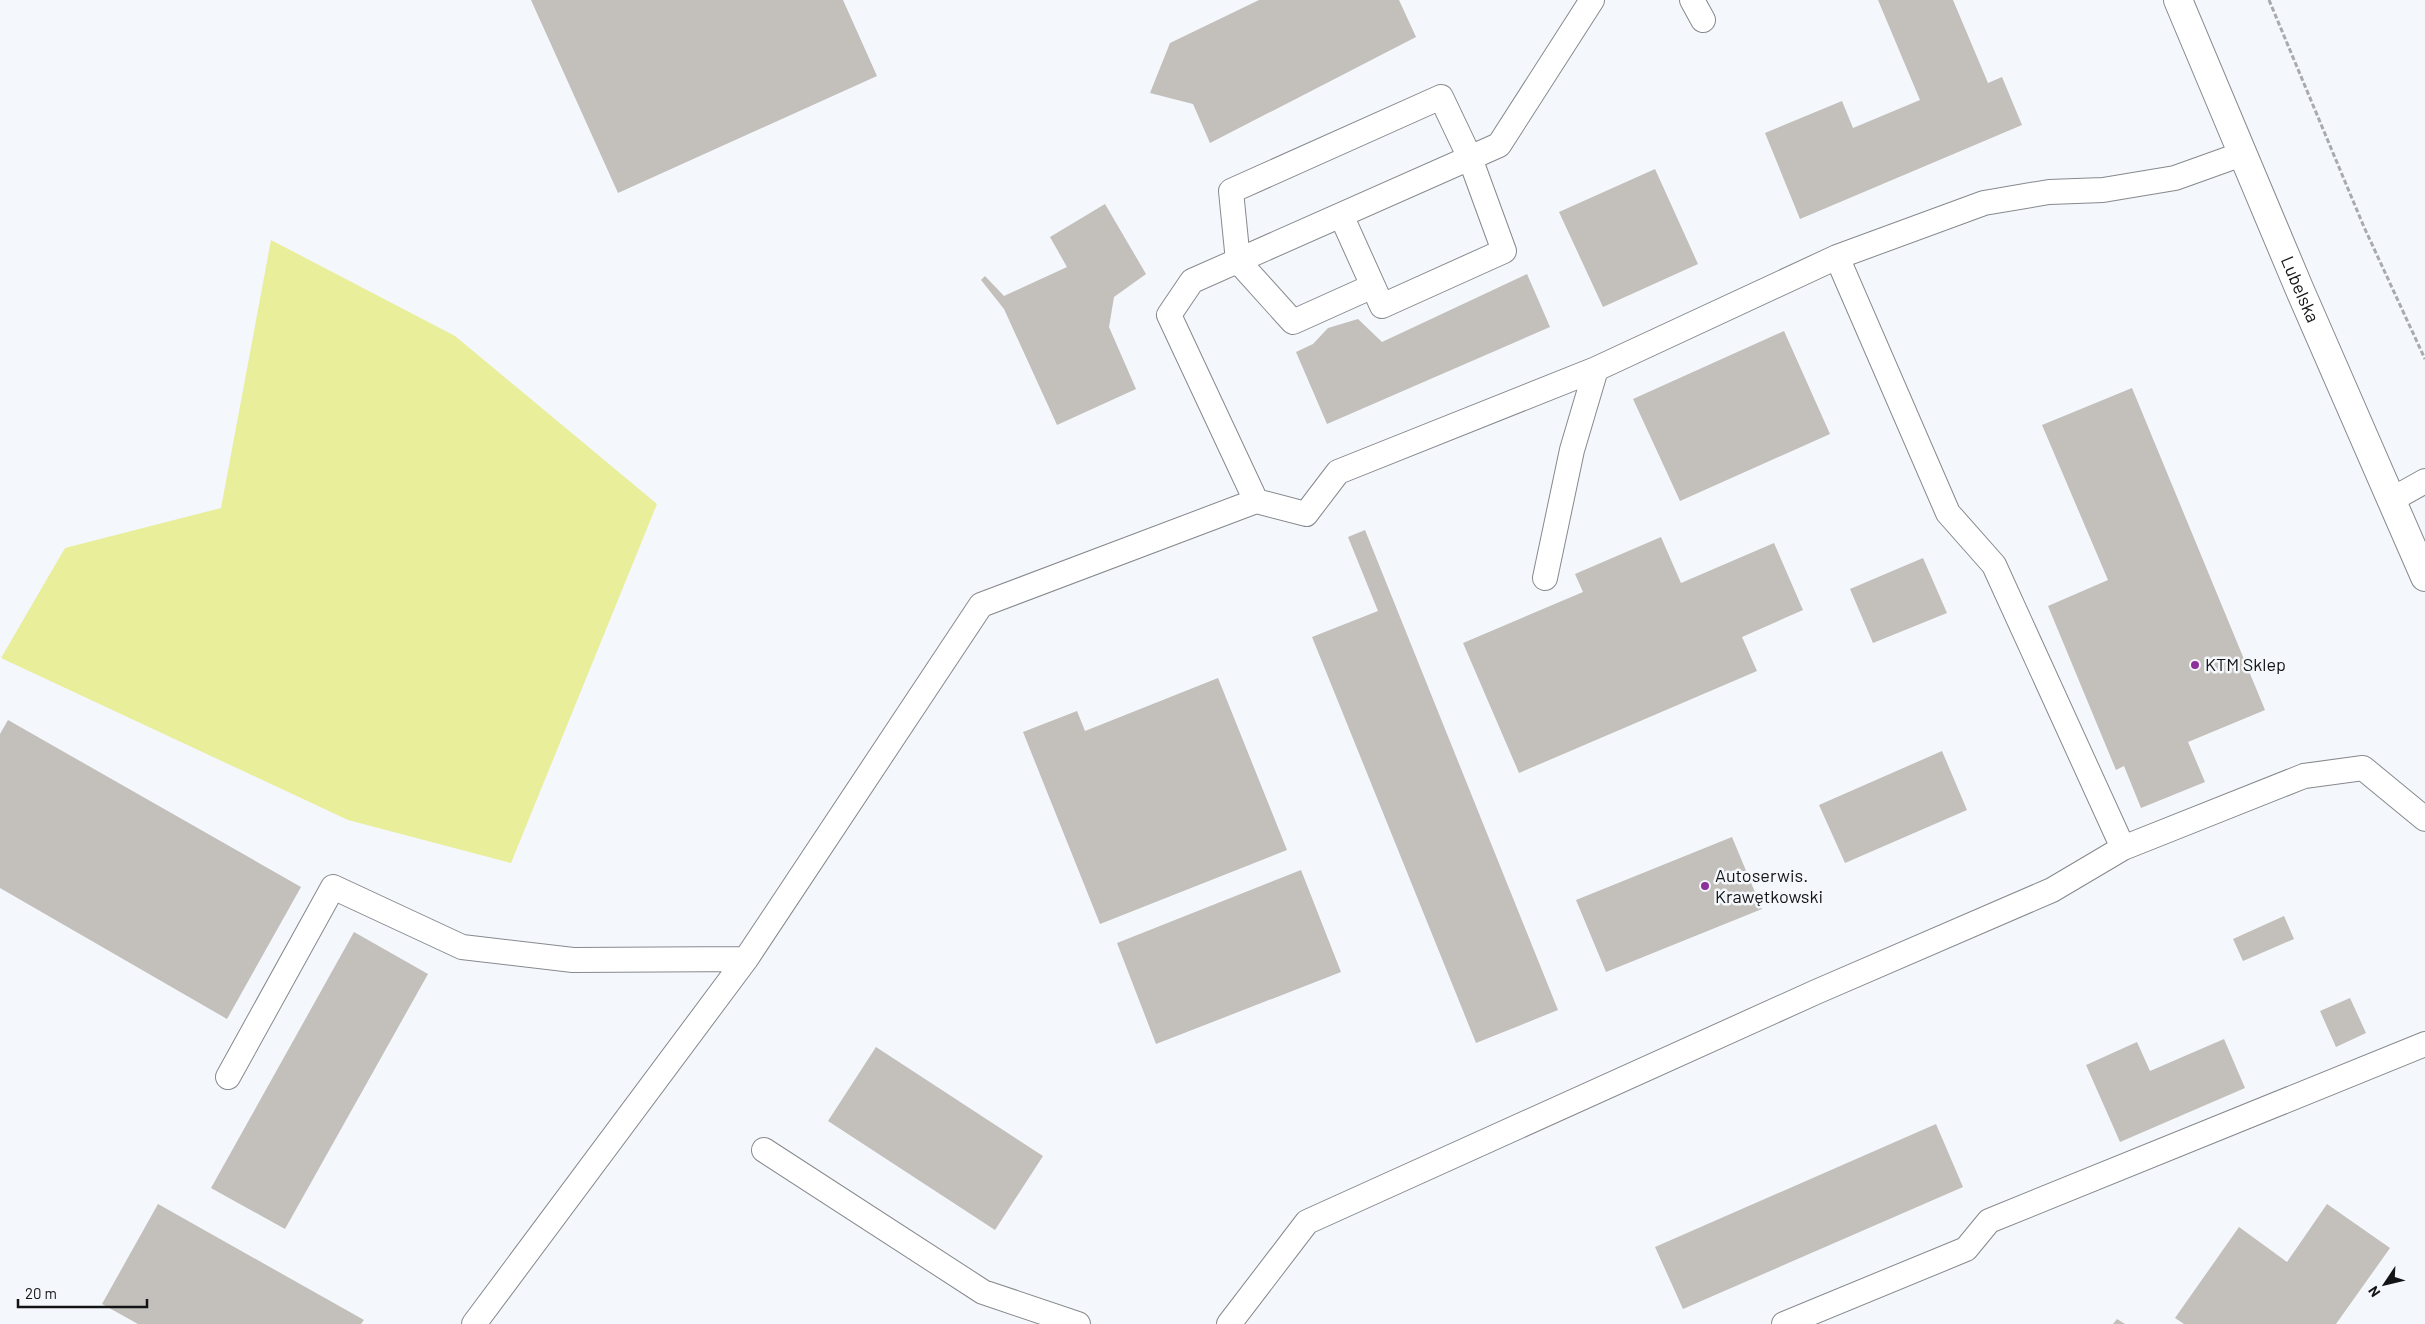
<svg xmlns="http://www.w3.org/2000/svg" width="2425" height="1324" font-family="Barlow,sans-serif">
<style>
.green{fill:#e9ee9b}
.building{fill:#c3bfbb}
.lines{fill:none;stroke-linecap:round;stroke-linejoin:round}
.service-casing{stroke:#86898d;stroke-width:26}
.tertiary-casing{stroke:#86898d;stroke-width:30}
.path{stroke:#a8aaad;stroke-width:3;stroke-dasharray:5 2.5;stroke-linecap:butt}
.service{stroke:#fff;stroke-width:24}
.tertiary{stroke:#fff;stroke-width:28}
.poi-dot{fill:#8d309a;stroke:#f4f7fb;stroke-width:2}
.labels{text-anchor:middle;stroke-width:5;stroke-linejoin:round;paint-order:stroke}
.street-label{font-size:18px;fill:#131415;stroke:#f4f7fb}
.poi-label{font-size:18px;fill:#131415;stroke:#f4f7fb;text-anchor:start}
</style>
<rect width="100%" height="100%" fill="#f4f7fb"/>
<path class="green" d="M271 240 455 336 657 504 511 863 348 820 1 658 65 548 221 508Z"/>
<path class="building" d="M531 0H843L877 76 618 193Z
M1259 0H1399L1416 37 1210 143 1193 104 1150 93 1170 43Z
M1878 0H1953L1988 83 2002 77 2022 125 1800 219 1765 133 1842 101 1853 128 1920 100Z
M1655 169 1698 264 1603 307 1559 212Z
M1105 204 1146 274 1114 297 1109 327 1136 389 1057 425 1004 309 981 280 985 276 1004 296 1067 267 1050 237Z
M1527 274 1550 327 1327 424 1296 352 1313 344 1328 328 1358 319 1382 342Z
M1784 331 1830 434 1680 501 1633 399Z
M2132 388 2265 710 2188 742 2205 782 2141 808 2124 766 2116 770 2048 606 2108 580 2042 425Z
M1365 530 1558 1010 1476 1043 1312 637 1378 611 1348 537Z
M1661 537 1681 583 1774 543 1803 610 1742 637 1757 671 1519 773 1463 643 1583 592 1575 574Z
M1923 558 1947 613 1873 643 1850 589Z
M1218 678 1287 850 1100 924 1023 732 1077 711 1085 731Z
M8 720 301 887 227 1019 0 888V734Z
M1942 751 1967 810 1845 863 1819 805Z
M1732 837 1762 909 1606 972 1576 900Z
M1301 870 1341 972 1156 1044 1117 943Z
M2284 916 2294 939 2243 961 2233 939Z
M354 932 428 974 285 1229 211 1188Z
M2350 998 2366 1033 2336 1047 2320 1011Z
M2224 1039 2245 1088 2120 1142 2086 1065 2137 1042 2150 1071Z
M876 1047 1043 1156 995 1230 828 1121Z
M1936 1124 1963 1187 1683 1309 1655 1247Z
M158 1204 364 1320 361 1324H138L102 1304Z
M2327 1204 2390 1248 2336 1324H2184L2175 1318 2239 1227 2287 1262Z
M2117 1319 2125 1324H2113Z"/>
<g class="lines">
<g class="service-casing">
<path id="service" d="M1692 0 1703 20
M1341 215 1382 306 1504 251 1470 158 1441 97 1231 191 1238 261 1293 322 1373 286
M1837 257 1948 513 1994 565 2123 848
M2391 500 2425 481
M1256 501 1306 514 1338 472 1596 369 1837 257 1984 203 2049 192 2103 190 2175 178 2242 154
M1545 578 1572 450 1596 369
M228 1077 333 887 462 947 573 960 746 959
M764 1150 983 1292 1078 1324
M474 1324 746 959 981 605 1256 501 1169 315 1192 281 1499 145 1592 0
M1229 1324 1307 1222 1816 992 2052 890 2123 848 2304 776 2363 768 2425 819
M1784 1324 1966 1249 1989 1221 2425 1044"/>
</g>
<g class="tertiary-casing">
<g id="tertiary">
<path id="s1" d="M2178 0 2299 288 2425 577"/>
</g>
</g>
<path class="path" d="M2269 0 2364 227 2425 359"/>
<use href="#service" class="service"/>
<use href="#tertiary" class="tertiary"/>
</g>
<g class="poi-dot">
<circle cx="2195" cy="665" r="5"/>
<circle cx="1705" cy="886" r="5"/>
</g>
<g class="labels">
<g class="street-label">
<text dy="6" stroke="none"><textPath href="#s1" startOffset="314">Lubelska</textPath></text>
</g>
<g class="poi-label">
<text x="2205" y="671">KTM Sklep</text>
<text x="1715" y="882">Autoserwis.<tspan x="1715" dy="21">Krawętkowski</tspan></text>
</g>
</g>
<g transform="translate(2385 1284) rotate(235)" stroke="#f4f7fb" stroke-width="4" paint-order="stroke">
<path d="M0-4L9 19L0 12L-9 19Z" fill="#131415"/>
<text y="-8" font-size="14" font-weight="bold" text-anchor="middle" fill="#131415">N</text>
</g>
<path d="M18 1299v8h129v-8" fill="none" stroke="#131415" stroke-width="2.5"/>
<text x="25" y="1299" font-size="15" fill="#131415" stroke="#f4f7fb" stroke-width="4" paint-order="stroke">20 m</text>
</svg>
